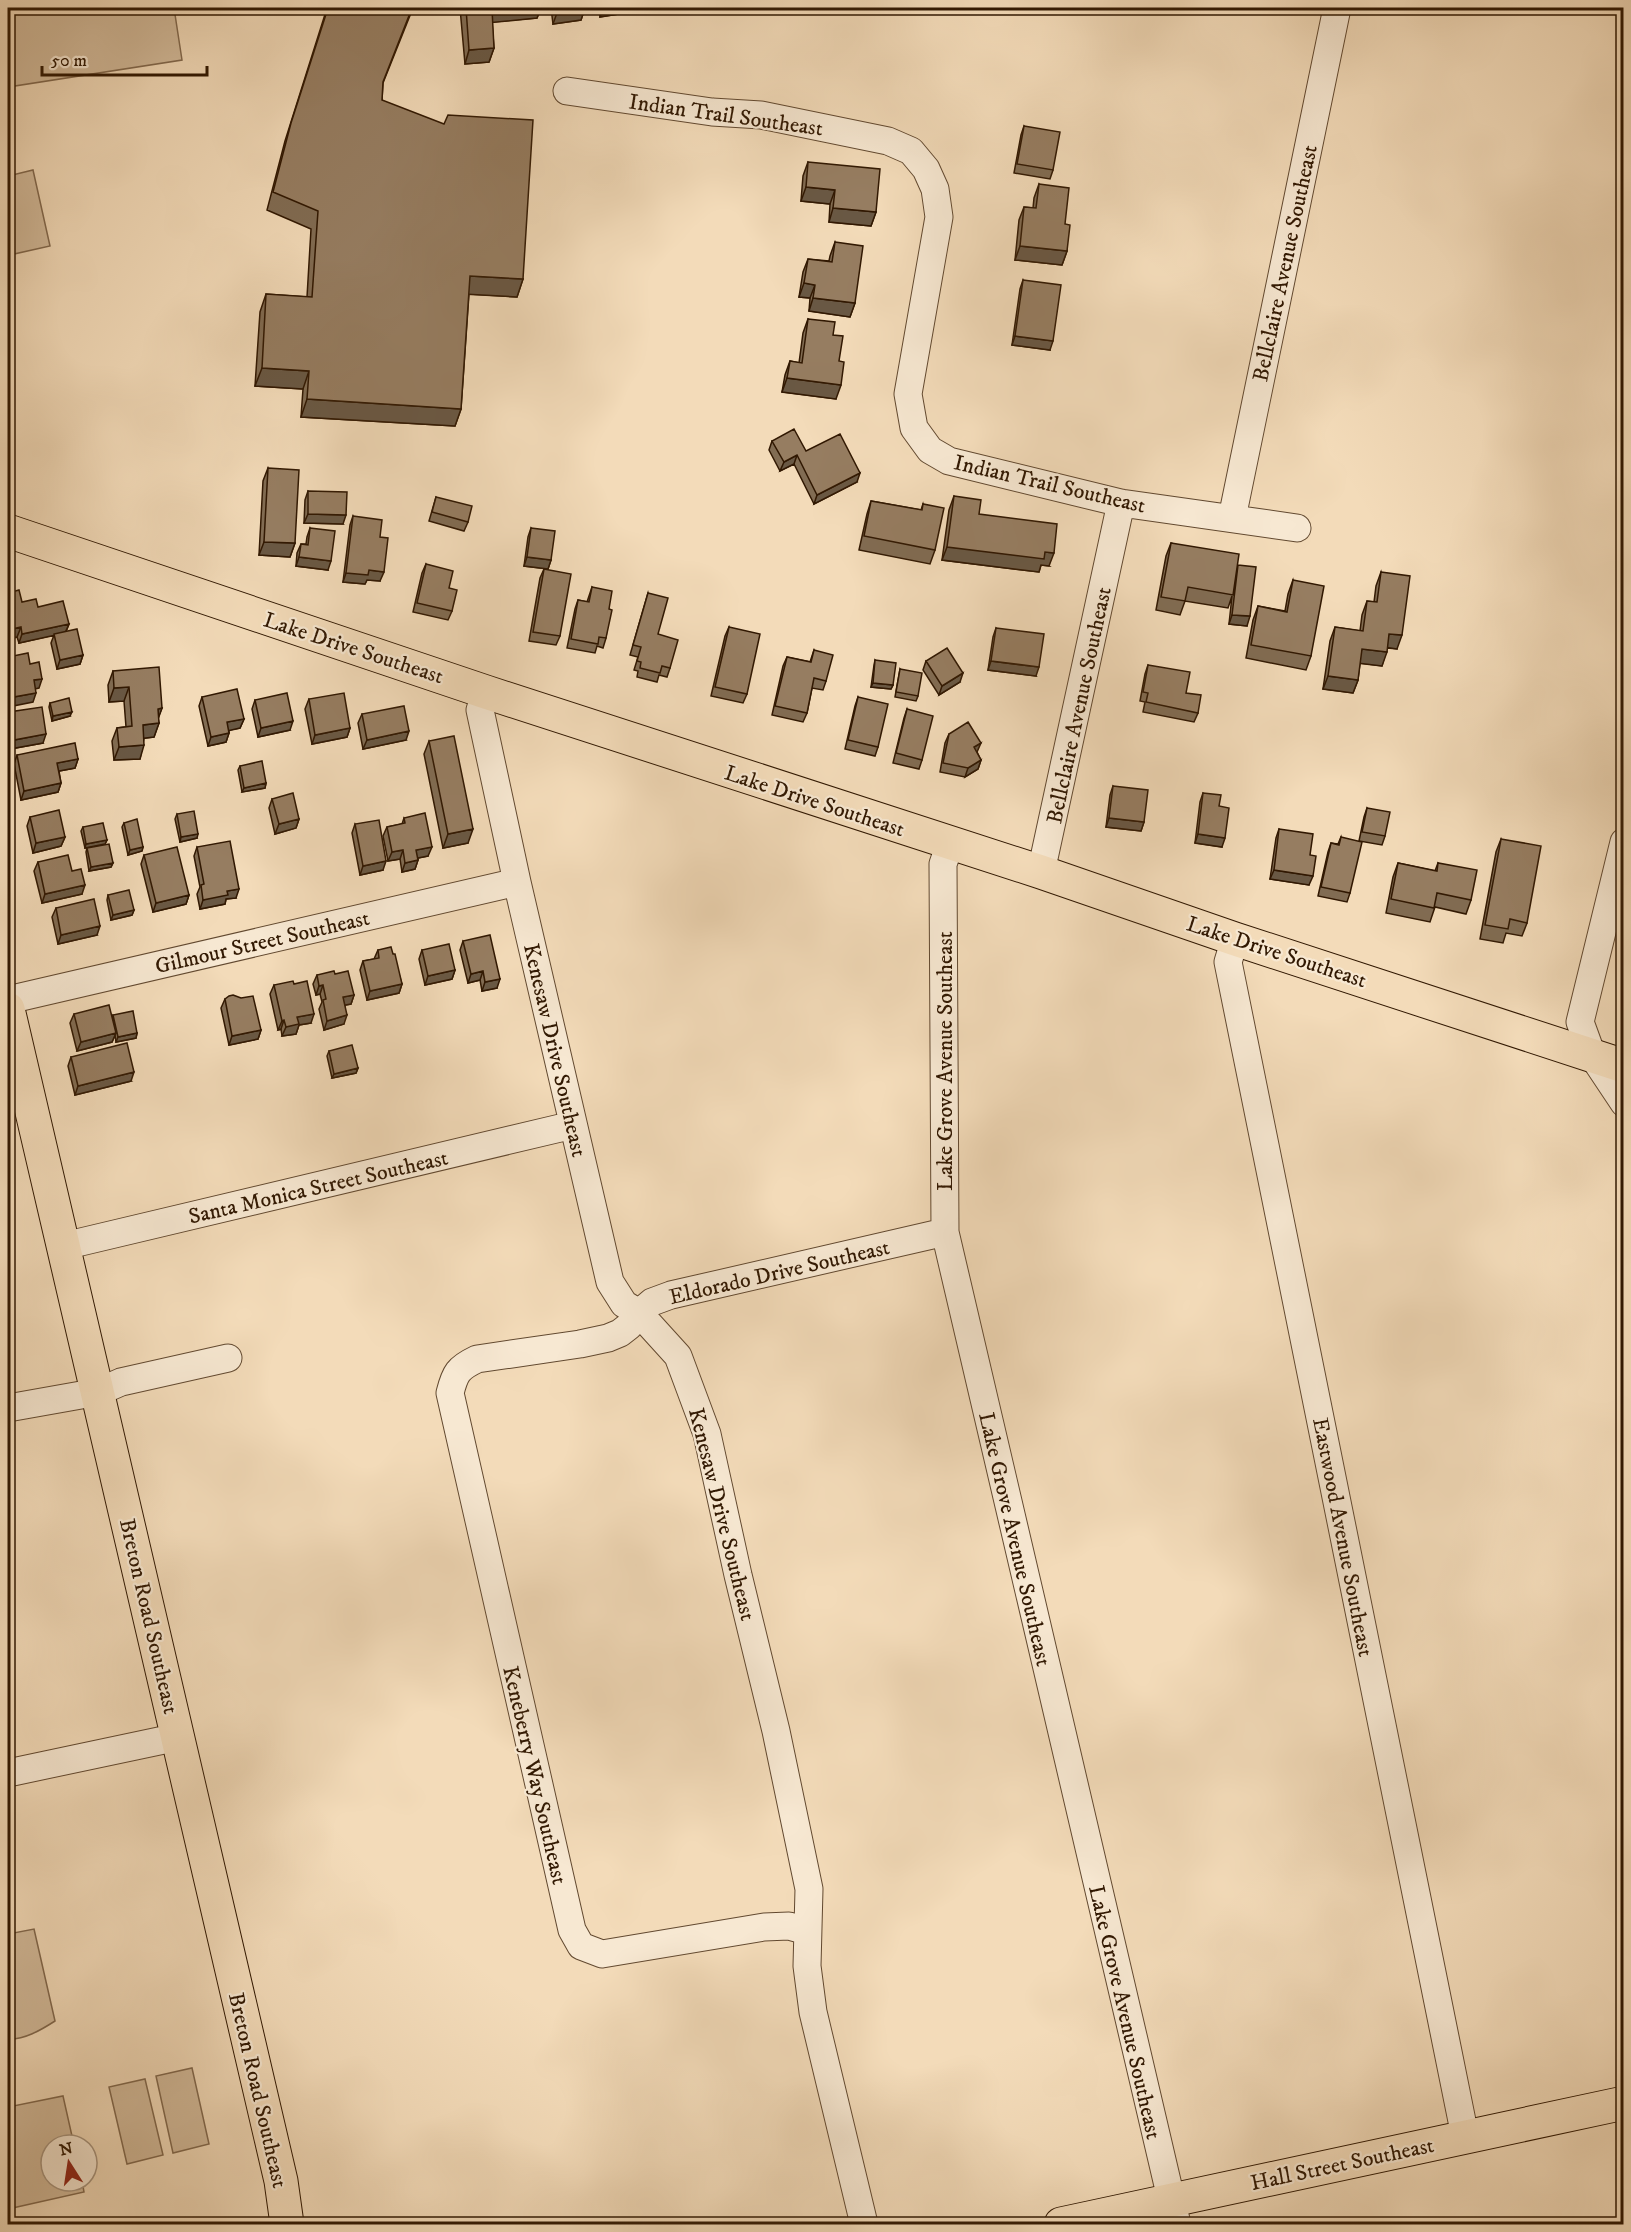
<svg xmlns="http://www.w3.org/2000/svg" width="1631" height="2232" font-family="'IM FELL DW Pica',serif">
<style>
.green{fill:#d2ba9a;stroke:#82694e;stroke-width:1.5}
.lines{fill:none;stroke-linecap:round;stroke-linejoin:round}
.minor-casing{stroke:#624930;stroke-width:29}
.major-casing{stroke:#311802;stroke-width:35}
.minor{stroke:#f7e8d2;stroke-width:27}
.major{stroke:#f3dbb9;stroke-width:33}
.wall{fill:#816c53;stroke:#311802;stroke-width:1.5}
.shaded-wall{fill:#695844;stroke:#311802;stroke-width:1.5}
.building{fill:#967d61;stroke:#311802;stroke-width:1.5}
.labels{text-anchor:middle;stroke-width:4.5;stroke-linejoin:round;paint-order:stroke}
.street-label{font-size:22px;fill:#311802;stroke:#f7e8d2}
</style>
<rect width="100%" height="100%" fill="#f3dbb9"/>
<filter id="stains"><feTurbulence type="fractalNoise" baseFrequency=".00333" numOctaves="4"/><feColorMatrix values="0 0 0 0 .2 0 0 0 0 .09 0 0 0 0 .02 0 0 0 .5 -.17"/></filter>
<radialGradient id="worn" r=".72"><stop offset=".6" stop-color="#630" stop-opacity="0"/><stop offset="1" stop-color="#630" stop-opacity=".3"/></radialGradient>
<path class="green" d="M8 8H174L182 60 8 87Z
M33 170 50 246 14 254 8 225V176Z
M34 1929 55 2021C41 2030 24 2040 8 2039V1934Z
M192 2068 209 2144 173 2153 156 2076Z
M145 2079 163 2155 127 2164 109 2087Z
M63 2096 74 2145H51V2181H82L84 2192 8 2209V2107Z"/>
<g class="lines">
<g class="minor-casing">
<path id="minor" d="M567 91 712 112 761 115 888 141 911 151 926 169 935 189 939 217 908 394 914 428 930 450 949 461 1121 503 1297 528
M1232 518 1337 8
M486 692 480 710 517 882 610 1282 624 1304 639 1313 678 1356 707 1434 738 1575 776 1731 809 1889 807 1966 813 2012 864 2224
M1624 842 1580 1022 1592 1055 1624 1103
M950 844 943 864 945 1232 1177 2224
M1041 872 1121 503
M1235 939 1228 962 1465 2136
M8 1000 517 882
M64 1246 573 1125
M8 1408 98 1392 121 1382 228 1358
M8 1773 178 1737
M807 1931 789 1926 764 1927 602 1954 581 1946 572 1930 450 1393C455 1373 458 1368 477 1359L580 1344 608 1338 620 1333 629 1326 639 1313 652 1302 671 1295 945 1232"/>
</g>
<g class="major-casing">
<path id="major" d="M8 531 486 692 1041 872 1235 939 1624 1066
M8 1009 281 2181 287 2224
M1061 2224 1624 2103"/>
</g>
<use href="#minor" class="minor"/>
<use href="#major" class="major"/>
</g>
<path class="wall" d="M327 8H413L383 83 382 100 523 279 517 297 469 294 461 409 455 426 301 417 303 389 255 386 260 312 266 294 307 297 311 229 267 210 285 141Z
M460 8H541L537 18 492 22 494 48 489 62 465 64Z
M551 8H633L631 12 600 17 599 9 584 11 581 20 553 24Z
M1024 126 1053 170 1050 179 1014 173 1021 135Z
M808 162 876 212 871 226 829 222 830 204 801 201 803 176Z
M1039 184 1065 224 1067 251 1062 265 1015 260 1019 220 1024 207 1033 208 1034 198Z
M835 242 855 303 850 317 809 311 810 298 799 297 803 272 808 259 829 261 830 256Z
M1023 280 1050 350 1012 345 1020 289Z
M808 319 833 335 836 399 782 392 785 375 790 361 799 363 803 333Z
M772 441 806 451 857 482 814 504 794 464 780 471 769 450Z
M268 468 295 543 290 557 259 555 263 481Z
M308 491 343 524 304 523 305 500Z
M954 496 979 514 1049 566 1041 565 1039 572 942 560 949 510Z
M436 497 468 522 464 531 429 521Z
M871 501 921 510 923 504 935 550 930 564 859 550 867 514Z
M353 516 380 581 367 580 365 584 343 582 350 525Z
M310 528 328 570 296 566 297 553 301 544H306L307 537Z
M531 528 551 560 548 569 524 566 528 537Z
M1171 543 1237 568 1247 626 1229 624 1232 596 1228 608 1185 601 1180 615 1156 610 1166 556Z
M426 564 452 611 448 620 413 612 422 573Z
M544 569 560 636 556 645 529 641 540 578Z
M1381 572 1397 649 1387 648 1382 666 1360 663 1358 680 1353 693 1323 689 1330 641 1335 627 1360 631 1362 615 1367 601 1374 602 1376 586Z
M1293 580 1311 656 1306 670 1246 658 1253 620 1258 606 1285 611 1288 594Z
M592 587 609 609 606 638 603 648 597 646 595 653 567 648 575 609 578 600 587 602Z
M8 593 22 602 38 607 69 624 66 632 83 655 80 664 57 669 51 643 54 635 19 643 17 637 8 639Z
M648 593 658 634 670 668 667 677 659 675 657 682 637 677 638 671 634 670 638 657 630 655Z
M729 627 747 694 743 703 711 696 725 636Z
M996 628 1036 676 988 670 993 637Z
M814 650 826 681 823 690 812 688 807 713 803 722 772 715 783 666 787 657 810 662Z
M875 660 893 685 891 689 871 687 874 665Z
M926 661 960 682 939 695 923 670Z
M1148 665 1186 693 1198 713 1194 722 1143 712 1145 702 1140 701 1145 674Z
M900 669 918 696 916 701 895 697Z
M113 671 162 708 158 718 159 723 154 737 144 738 140 759 114 760 112 741 117 728 126 727 124 701 109 702 108 685Z
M202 697 244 719 240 728 229 730V733L226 742 208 746 199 706Z
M858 697 878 747 875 756 845 749 855 706Z
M309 699 350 728 347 737 312 744 305 709Z
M255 700 290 730 258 737 252 709Z
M50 703 70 716 52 721 49 707Z
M907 709 922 760 919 769 893 763 904 718Z
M9 712 43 743 10 749 8 731V717Z
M362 714 406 740 363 749 358 723Z
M949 734 977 752 981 760 978 769 965 777 940 772 945 743Z
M429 741 468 843 443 848 424 754Z
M17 755 78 759 75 768 59 771 61 783 58 792 21 800 14 764Z
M240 766 266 783 265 788 242 792 238 770Z
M1113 786 1144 822 1141 831 1106 827 1110 795Z
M1203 793 1219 806 1222 847 1195 843 1200 802Z
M272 799 299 819 296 828 275 834 269 808Z
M1367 808 1385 836 1382 845 1359 841 1364 817Z
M177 814 197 838 180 842 175 819Z
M30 817 65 837 61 846 33 853 27 826Z
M404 818 428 856 418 858V860L415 869 402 872 400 859 388 861 383 836 387 827 402 824Z
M124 823 143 847 142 851 128 855 122 827Z
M355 824 383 870 360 875 352 833Z
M83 827 107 840 105 844 113 863 111 867 89 871 86 852 87 848H85L81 831Z
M1279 829 1310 855 1309 885 1270 879 1276 838Z
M1341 837 1350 893 1347 902 1318 896 1328 852 1331 843 1338 844Z
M1501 839 1527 923 1522 936 1506 933 1503 943 1480 939 1496 852Z
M197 847 236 898 226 899 225 904 200 909 197 894 200 887 194 856Z
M144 855 189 895 186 904 153 912 141 864Z
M38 862 72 871 82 894 42 903 34 871Z
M1398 863 1435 871 1438 863 1471 900 1466 914 1435 907 1430 922 1386 913 1393 877Z
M108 895 134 910 132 915 111 920 107 900Z
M56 908 97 935 58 944 52 917Z
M463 941 497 988 482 991 480 980 468 983 460 950Z
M378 950 393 954 402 984 399 993 367 1000 360 970 363 961 374 959Z
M422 950 455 970 452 979 425 985 419 959Z
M335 974 354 995 351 1004 345 1005 344 1024 324 1030 319 1009 322 1002 320 994 316 995 313 984 317 975Z
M274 985 311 1023 299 1025 296 1034 282 1036 281 1029 278 1030 270 994Z
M225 999 261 1030 258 1039 229 1045 221 1008Z
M74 1014 112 1018 113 1015 137 1033 136 1038 116 1042 115 1035 112 1042 77 1051 70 1023Z
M329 1051 358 1068 356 1073 332 1078 327 1056Z
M71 1057 131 1081 75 1095 68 1066Z"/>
<path class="shaded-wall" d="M511 8H541L537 18 487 23 492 9Z
M578 8H600L599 9 584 11 581 20 553 24 558 10Z
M603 8H633L631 12 600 17Z
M494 48 489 62 465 64 469 50Z
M806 187 835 190 830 204 801 201Z
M833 208 876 212 871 226 829 222Z
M1020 246 1067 251 1062 265 1015 260Z
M470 276 523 279 517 297 463 294Z
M804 283 815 285 810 298 799 297Z
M813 298 855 303 850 317 809 311Z
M1015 336 1053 341 1050 350 1012 345Z
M262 368 309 371 303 389 255 386Z
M787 378 841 385 836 399 782 392Z
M307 399 461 409 455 426 301 417Z
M797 455 794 464 780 471 784 462Z
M860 473 857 482 814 504 817 495Z
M308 514 346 515 343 524 304 523Z
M264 542 295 543 290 557 259 555Z
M947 547 1045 552 1054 553 1049 566 1041 565 1039 572 942 560Z
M299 557 331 561 328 570 296 566Z
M527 557 551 560 548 569 524 566Z
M369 570 384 572 380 581 367 580 365 584 343 582 346 573Z
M1232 615 1250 616 1247 626 1229 624Z
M69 624 65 633 19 643 22 634Z
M21 627 17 637 8 639V630Z
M1389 634 1402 635 1397 649 1384 647Z
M1362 649 1387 652 1382 666 1357 663Z
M83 655 80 664 57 669 60 660Z
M991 661 1039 667 1036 676 988 670Z
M963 673 960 682 939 695 942 686Z
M1328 676 1358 680 1353 693 1323 689Z
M42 679 39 688 30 690 34 680Z
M873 683 893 685 891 689 871 687Z
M129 687 124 701 109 702 114 688Z
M36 693 33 702 8 707V698Z
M162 708 157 722 158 709Z
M72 712 70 716 52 721 53 716Z
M244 719 240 728 223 732 227 722Z
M293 721 290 730 258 737 261 728Z
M159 723 154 737 138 739 143 725Z
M350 728 347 737 312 744 315 735Z
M409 731 406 740 363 749 367 740Z
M229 733 226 742 208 746 211 737Z
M46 734 43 743 10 749 14 740Z
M981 743 977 752 970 757 974 747Z
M144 745 140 759 114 760 119 747Z
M78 759 75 768 54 772 57 763Z
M981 760 978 769 965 777 968 768Z
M61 783 58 792 21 800 24 791Z
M266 783 265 788 242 792 244 788Z
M1109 818 1144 822 1141 831 1106 827Z
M299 819 296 828 275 834 279 824Z
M473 829 468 843 443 848 448 834Z
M198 834 197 838 180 842 181 837Z
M1198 834 1225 838 1222 847 1195 843Z
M65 837 61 846 33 853 36 843Z
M107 840 105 844 85 848 86 844Z
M143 847 142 851 128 855 130 850Z
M432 847 428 856 413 859 416 850Z
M403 850 400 859 388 861 392 852Z
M418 860 415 869 402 872 405 863Z
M386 861 383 870 360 875 363 866Z
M113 863 111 867 89 871 91 867Z
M1274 870 1313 876 1309 885 1270 879Z
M85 885 82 894 42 903 45 894Z
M239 889 236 898 226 899 225 904 200 909 203 900 227 891Z
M189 895 186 904 153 912 156 903Z
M134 910 132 915 111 920 113 915Z
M100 926 97 935 58 944 61 935Z
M455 970 452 979 425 985 428 976Z
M483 971 480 980 468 983 471 974Z
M500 979 497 988 482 991 485 982Z
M402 984 399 993 367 1000 370 991Z
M323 985 320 994 316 995 319 986Z
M354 995 351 1004 340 1006 343 997Z
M314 1014 311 1023 299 1025 296 1034 282 1036 286 1027 297 1017Z
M347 1015 344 1024 324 1030 327 1021Z
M284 1020 281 1029 278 1030 282 1021Z
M261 1030 258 1039 229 1045 232 1036Z
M116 1033 112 1042 77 1051 81 1042Z
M137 1033 136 1038 116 1042 118 1037Z
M358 1068 356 1073 332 1078 334 1074Z
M134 1072 131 1081 75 1095 78 1086Z"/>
<path class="building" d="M328 8H412L383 82 382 100 444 124 448 115 533 120 523 279 470 276 461 409 307 399 309 371 262 368 266 294 312 297 318 211 273 192 291 123Z
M466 8H511L492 9 494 48 469 50Z
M558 8H578L558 10Z
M1024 126 1060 132 1053 170 1017 164Z
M808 162 880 169 876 212 833 208 835 190 806 187Z
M1039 184 1069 188 1065 224 1070 225 1067 251 1020 246 1024 207 1036 208Z
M835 242 863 246 855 303 813 298 815 285 804 283 808 259 832 262Z
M1023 280 1061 285 1053 341 1015 336Z
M808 319 835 322 833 335 843 336 839 361 844 362 841 385 787 378 790 361 802 363Z
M794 429 806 451 840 434 860 473 817 495 797 455 784 462 772 441Z
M268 468 299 470 295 543 264 542Z
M308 491 347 492 346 515 308 514Z
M954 496 981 500 979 514 1057 524 1054 553 1045 552 1044 559 947 547Z
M436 497 472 506 468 522 432 512Z
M871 501 922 510 923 504 944 508 935 550 864 536Z
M353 516 382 520 380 537 388 538 384 572 369 570 368 575 346 573Z
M310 528 335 531 331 561 299 557 301 544 308 545Z
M531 528 555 531 551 560 527 557Z
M1171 543 1239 554 1233 595 1188 587 1185 601 1161 597Z
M426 564 453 571 449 588 457 590 452 611 417 603Z
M1238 565 1256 567 1250 616 1232 615Z
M544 569 571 574 560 636 533 632Z
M1381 572 1410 576 1402 635 1389 634 1387 652 1362 649 1358 680 1328 676 1335 627 1363 631 1367 601 1377 602Z
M1293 580 1324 586 1311 656 1251 645 1258 606 1287 612Z
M592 587 612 591 609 609 612 610 606 638 599 637 598 644 571 639 578 600 589 602Z
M19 590 22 602 36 599 38 607 63 601 69 624 22 634 21 627 8 630V593Z
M648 593 668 598 658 634 678 640 670 668 662 666 660 673 640 668 641 662 637 661 641 647 633 645Z
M729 627 760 634 747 694 715 687Z
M996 628 1044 634 1039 667 991 661Z
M77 629 83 655 60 660 54 634Z
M947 648 963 673 942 686 926 661Z
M814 650 833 655 826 681 814 678 807 713 775 706 787 657 811 662Z
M28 653 30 664 39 662 42 679 34 680 36 693 8 698V657Z
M875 660 896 663 893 685 873 683Z
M1148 665 1190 672 1186 693 1201 695 1198 713 1146 702 1148 693 1143 692Z
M159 667 162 708 158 709 159 723 143 725 144 745 119 747 117 728 132 726 129 687 114 688 113 671Z
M900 669 922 673 918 696 896 692Z
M237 689 244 719 227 722 229 733 211 737 202 697Z
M287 693 293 721 261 728 255 700Z
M344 693 350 728 315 735 309 699Z
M858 697 888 704 878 747 848 740Z
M69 698 72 712 53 716 50 703Z
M404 706 409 731 367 740 362 714Z
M42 707 46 734 14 740 9 712Z
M907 709 933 716 922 760 896 753Z
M968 722 981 743 974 747 981 760 968 768 943 763 949 734Z
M454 736 473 829 448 834 429 741Z
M75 743 78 759 57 763 61 783 24 791 17 755Z
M262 761 266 783 244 788 240 766Z
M1113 786 1148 790 1144 822 1109 818Z
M293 793 299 819 279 824 272 799Z
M1203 793 1221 795 1219 806 1229 808 1225 838 1198 834Z
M1367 808 1390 812 1385 836 1362 832Z
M59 810 65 837 36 843 30 817Z
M194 811 198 834 181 837 177 814Z
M425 813 432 847 416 850 418 860 405 863 403 850 392 852 387 827 405 823 404 818Z
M137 819 143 847 130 850 124 823Z
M379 820 386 861 363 866 355 824Z
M103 823 107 840 86 844 83 827Z
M1279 829 1313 834 1310 855 1316 856 1313 876 1274 870Z
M1341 837 1362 842 1350 893 1321 887 1331 843 1339 845Z
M1501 839 1541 846 1527 923 1510 919 1508 929 1485 925Z
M230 841 239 889 227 891 228 895 203 900 201 885 204 884 197 847Z
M109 844 113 863 91 867 87 848Z
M177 847 189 895 156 903 144 855Z
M68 855 72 871 81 869 85 885 45 894 38 862Z
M1398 863 1437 871 1438 863 1477 870 1471 900 1437 893 1434 908 1391 899Z
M129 890 134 910 113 915 108 895Z
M94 899 100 926 61 935 56 908Z
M490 935 500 979 485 982 483 971 471 974 463 941Z
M449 944 455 970 428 976 422 950Z
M391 947 393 954H395L402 984 370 991 363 961 379 958 378 950Z
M334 971 335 974 348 971 354 995 343 997 347 1015 327 1021 323 1000 326 999 323 985 319 986 317 975Z
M293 981 294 984 307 981 314 1014 297 1017 299 1024 286 1027 284 1020 282 1021 274 985Z
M233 995 241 998 253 996 261 1030 232 1036 225 999 229 996Z
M109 1005 116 1033 81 1042 74 1014Z
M133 1011 137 1033 118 1037 113 1015Z
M127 1043 134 1072 78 1086 71 1057Z
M352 1045 358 1068 334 1074 329 1051Z"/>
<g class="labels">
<g class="street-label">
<text transform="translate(726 114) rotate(8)" y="8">Indian Trail Southeast</text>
<text transform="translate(1284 263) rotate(-78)" y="8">Bellclaire Avenue Southeast</text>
<text transform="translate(1050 483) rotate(13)" y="8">Indian Trail Southeast</text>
<text transform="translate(354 647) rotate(18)" y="8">Lake Drive Southeast</text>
<text transform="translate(1078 705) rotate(-78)" y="8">Bellclaire Avenue Southeast</text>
<text transform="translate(815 800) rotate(18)" y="8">Lake Drive Southeast</text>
<text transform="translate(262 941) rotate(-13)" y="8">Gilmour Street Southeast</text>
<text transform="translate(1277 951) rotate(18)" y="8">Lake Drive Southeast</text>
<text transform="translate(556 1050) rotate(77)" y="8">Kenesaw Drive Southeast</text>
<text transform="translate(944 1061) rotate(-90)" y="8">Lake Grove Avenue Southeast</text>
<text transform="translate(318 1186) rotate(-13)" y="8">Santa Monica Street Southeast</text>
<text transform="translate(779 1271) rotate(-13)" y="8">Eldorado Drive Southeast</text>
<text transform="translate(723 1514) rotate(76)" y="8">Kenesaw Drive Southeast</text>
<text transform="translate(1344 1537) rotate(79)" y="8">Eastwood Avenue Southeast</text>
<text transform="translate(1016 1539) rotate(77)" y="8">Lake Grove Avenue Southeast</text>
<text transform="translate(150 1616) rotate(77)" y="8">Breton Road Southeast</text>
<text transform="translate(536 1775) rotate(77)" y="8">Keneberry Way Southeast</text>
<text transform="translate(1126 2012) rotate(77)" y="8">Lake Grove Avenue Southeast</text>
<text transform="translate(259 2090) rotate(77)" y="8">Breton Road Southeast</text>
<text transform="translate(1342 2163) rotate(-12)" y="8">Hall Street Southeast</text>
</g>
</g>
<rect width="1631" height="2232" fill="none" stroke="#f3dbb9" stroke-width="30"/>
<rect x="9" y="9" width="1613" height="2214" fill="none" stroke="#311802" stroke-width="3"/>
<rect x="15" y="15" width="1601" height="2202" fill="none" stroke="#311802" stroke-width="1.5"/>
<g transform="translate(69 2163) rotate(348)"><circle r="28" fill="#f7e8d2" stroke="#a8957f" stroke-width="1.5"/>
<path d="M0-4.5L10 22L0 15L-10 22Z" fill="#8f2418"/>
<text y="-9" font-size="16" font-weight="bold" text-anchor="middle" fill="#311802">N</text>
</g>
<path d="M42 66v9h165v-9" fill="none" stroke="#311802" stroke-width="3"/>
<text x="51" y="66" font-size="18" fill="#311802" stroke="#f7e8d2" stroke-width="4.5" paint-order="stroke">50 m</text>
<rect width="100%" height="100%" filter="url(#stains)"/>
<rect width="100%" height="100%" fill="url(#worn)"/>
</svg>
